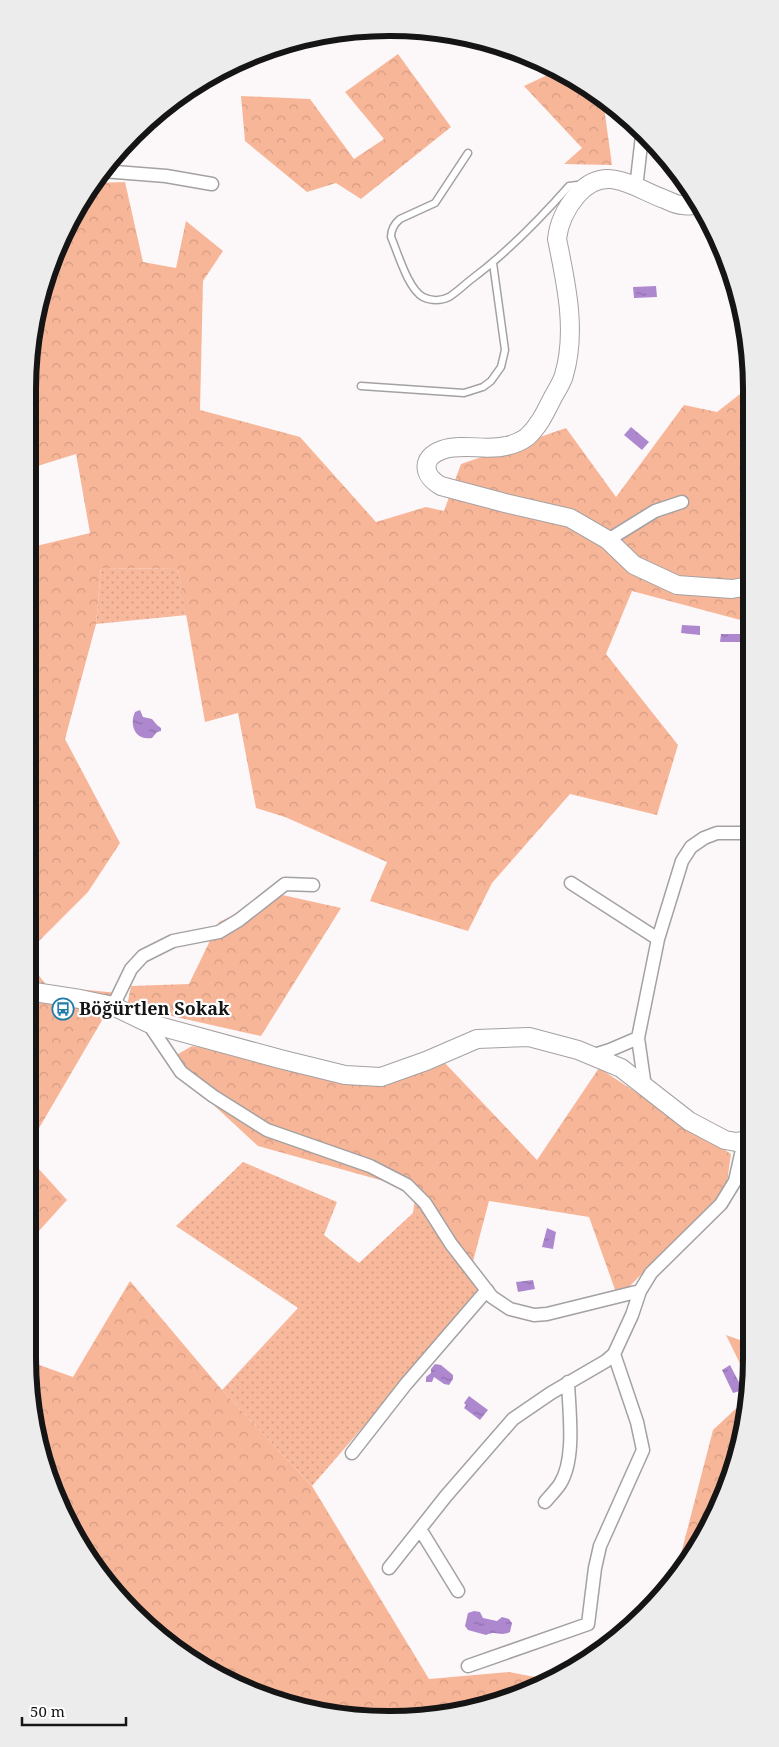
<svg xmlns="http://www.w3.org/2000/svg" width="779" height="1747" font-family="'Noto Serif',serif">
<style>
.grass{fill:url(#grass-dots)}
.forest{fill:url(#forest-crowns)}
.water{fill:url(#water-ripples)}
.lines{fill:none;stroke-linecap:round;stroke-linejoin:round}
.lane-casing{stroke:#a4a1a2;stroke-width:9}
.street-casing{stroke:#a4a1a2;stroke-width:15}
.secondary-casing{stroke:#a4a1a2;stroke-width:20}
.lane{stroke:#fff;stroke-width:6}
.street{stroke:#fff;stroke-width:12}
.secondary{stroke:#fff;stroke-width:18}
.labels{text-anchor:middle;stroke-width:4.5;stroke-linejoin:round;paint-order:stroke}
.poi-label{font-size:18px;font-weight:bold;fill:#161516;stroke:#fff;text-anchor:start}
.rim{fill:none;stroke:#161516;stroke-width:6}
</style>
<defs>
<pattern id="grass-dots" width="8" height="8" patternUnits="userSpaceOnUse" patternTransform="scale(1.25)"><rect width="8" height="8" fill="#f8b89c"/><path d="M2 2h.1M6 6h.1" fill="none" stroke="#d49d86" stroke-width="1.8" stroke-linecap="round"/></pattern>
<pattern id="forest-crowns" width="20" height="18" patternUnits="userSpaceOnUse" patternTransform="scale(1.25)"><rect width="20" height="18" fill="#f8b699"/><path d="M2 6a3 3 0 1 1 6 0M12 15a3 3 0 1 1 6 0" fill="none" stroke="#d49c83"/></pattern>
<pattern id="water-ripples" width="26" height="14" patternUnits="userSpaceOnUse" patternTransform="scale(1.25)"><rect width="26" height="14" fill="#ae88cf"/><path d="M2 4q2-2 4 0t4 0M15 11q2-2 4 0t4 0" fill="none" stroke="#8d6ea7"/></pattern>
</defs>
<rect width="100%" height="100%" fill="#fcf8f9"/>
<path class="grass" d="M101 568 178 569 187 615 96 624Z
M243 1162 337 1202 324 1235 359 1263 413 1213 416 1190 478 1287 479 1293 312 1486 222 1390 298 1308 176 1226Z"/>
<path class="forest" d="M398 54 451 127 361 199 336 183 307 192 245 141 241 96 310 99 354 159 384 139 345 92Z
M556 71 591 89 603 100 612 165 564 164 582 148 524 86Z
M125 182 143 262 176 268 186 221 223 251 203 281 200 410 300 437 376 522 426 507 444 511 461 464 566 428 616 497 684 405 717 412 749 387V672L747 673 748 622 632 591 606 654 678 745 657 815 570 794 492 883 468 931 370 901 387 862 285 817 256 808 238 713 205 722 178 569 101 568 96 624 65 739 120 843 88 892 28 952V548L90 533 76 454 28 469V389L47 273 76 208 94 183Z
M278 894 341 908 261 1036 127 1006 131 986 189 984 219 922Z
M28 961 47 986 118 993 28 1147Z
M192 1046 389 1075 442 1060 537 1160 599 1068 731 1154 726 1189 618 1298 589 1217 489 1201 471 1269 416 1190 258 1146 166 1061Z
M28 1157 67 1200 28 1243Z
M130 1281 222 1390 312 1486 429 1679 509 1672 551 1680 506 1700 437 1716 319 1713 209 1671 117 1596 76 1538 47 1474 28 1361 73 1377Z
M726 1335 751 1344V1357L748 1380Z
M744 1401 732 1474 703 1538 675 1577 713 1430Z"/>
<path class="water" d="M656 286 657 297 634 298 633 287Z
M631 427 649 442 642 450 624 435Z
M682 625 700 626V635L681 633Z
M721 634H740V642H720Z
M140 710 143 717 152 719 157 725 161 728V731L157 732 152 738C135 741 129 725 135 712Z
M547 1228 556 1232 553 1249 542 1247Z
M533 1280 535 1289 518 1292 516 1282Z
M435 1364 441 1365 453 1375V1379L449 1385 444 1384 434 1377 432 1382H426V1377L431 1373V1369Z
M730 1365 743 1390 733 1393 722 1370Z
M469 1396 488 1410 480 1420 464 1408 466 1405 464 1403Z
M474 1611 480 1612 483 1618 497 1621 502 1617 509 1619 512 1623 510 1632C500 1637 497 1630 486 1635L468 1630 465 1626 468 1613Z"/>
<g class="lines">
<g class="lane-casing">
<path id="lane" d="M468 153 435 203 400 219C394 224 391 229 391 237 398 253 408 289 423 297 431 301 441 301 449 297 457 292 465 284 473 278 509 251 539 220 569 186L577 185 582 189
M361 386 464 393 483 387 491 381 501 367 505 350 493 263"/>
</g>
<g class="street-casing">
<path id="street" d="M103 171 166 176 212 184
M636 188 642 136
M608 540 655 511 682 502
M571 883 658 939
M113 1006 131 969 143 956 173 941 219 932 239 920 285 884 313 885
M148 1023 181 1072 213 1096 267 1130 370 1166 407 1185 425 1203 451 1244 492 1297 510 1309 534 1315 547 1314 640 1291
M591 1056 610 1050 638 1038
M645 1087 638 1038 658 939 682 861 691 847 704 838 717 833H750
M352 1453 406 1384 487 1290
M545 1502C550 1496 556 1490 560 1484 576 1459 569 1411 568 1382
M420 1529 458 1591
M389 1568 446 1496 513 1419 551 1393 606 1361 614 1354 632 1315 640 1291 651 1273 721 1204 735 1181 744 1141
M468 1666 588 1624 595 1568 600 1546 643 1450 637 1422 614 1354"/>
</g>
<g class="secondary-casing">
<path id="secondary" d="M697 205C692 205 687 206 682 205 676 205 669 201 664 199 632 187 605 163 577 195 566 208 559 221 557 239 566 283 577 331 564 375 562 383 556 391 552 399 545 413 539 426 527 437 522 441 512 445 506 446 487 451 462 443 442 450 420 458 423 476 441 486L505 503 570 518 608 540 634 565 677 585 732 589 749 586
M28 991 80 999 113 1006 148 1023 280 1059 345 1075 381 1077 426 1061 477 1039 529 1037 578 1050 621 1068 689 1121 725 1140 736 1142 751 1140"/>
</g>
<use href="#lane" class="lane"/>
<use href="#street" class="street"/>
<use href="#secondary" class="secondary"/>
</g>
<defs>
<g id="bus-ring" transform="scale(1.125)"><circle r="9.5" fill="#fff" stroke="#1f7ca9" stroke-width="1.5"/><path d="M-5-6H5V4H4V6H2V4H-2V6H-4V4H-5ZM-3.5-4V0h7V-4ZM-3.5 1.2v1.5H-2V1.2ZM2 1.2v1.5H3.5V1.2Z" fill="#1f7ca9"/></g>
</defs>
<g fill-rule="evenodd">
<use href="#bus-ring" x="63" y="1009"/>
</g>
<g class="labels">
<g class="poi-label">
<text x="79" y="1015">Böğürtlen Sokak</text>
</g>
</g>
<path d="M0 0H779V1747H0ZM389 36H390A353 353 0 0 1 743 389V1358A353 353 0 0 1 390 1711H389A353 353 0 0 1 36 1358V389A353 353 0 0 1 389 36Z" fill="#ececec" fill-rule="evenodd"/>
<path class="rim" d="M389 36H390A353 353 0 0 1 743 389V1358A353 353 0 0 1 390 1711H389A353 353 0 0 1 36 1358V389A353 353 0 0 1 389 36Z"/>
<path d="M22 1717v8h104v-8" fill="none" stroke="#161516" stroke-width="2.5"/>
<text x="30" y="1717" font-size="15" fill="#161516" stroke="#ffffff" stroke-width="4" paint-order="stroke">50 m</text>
</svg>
